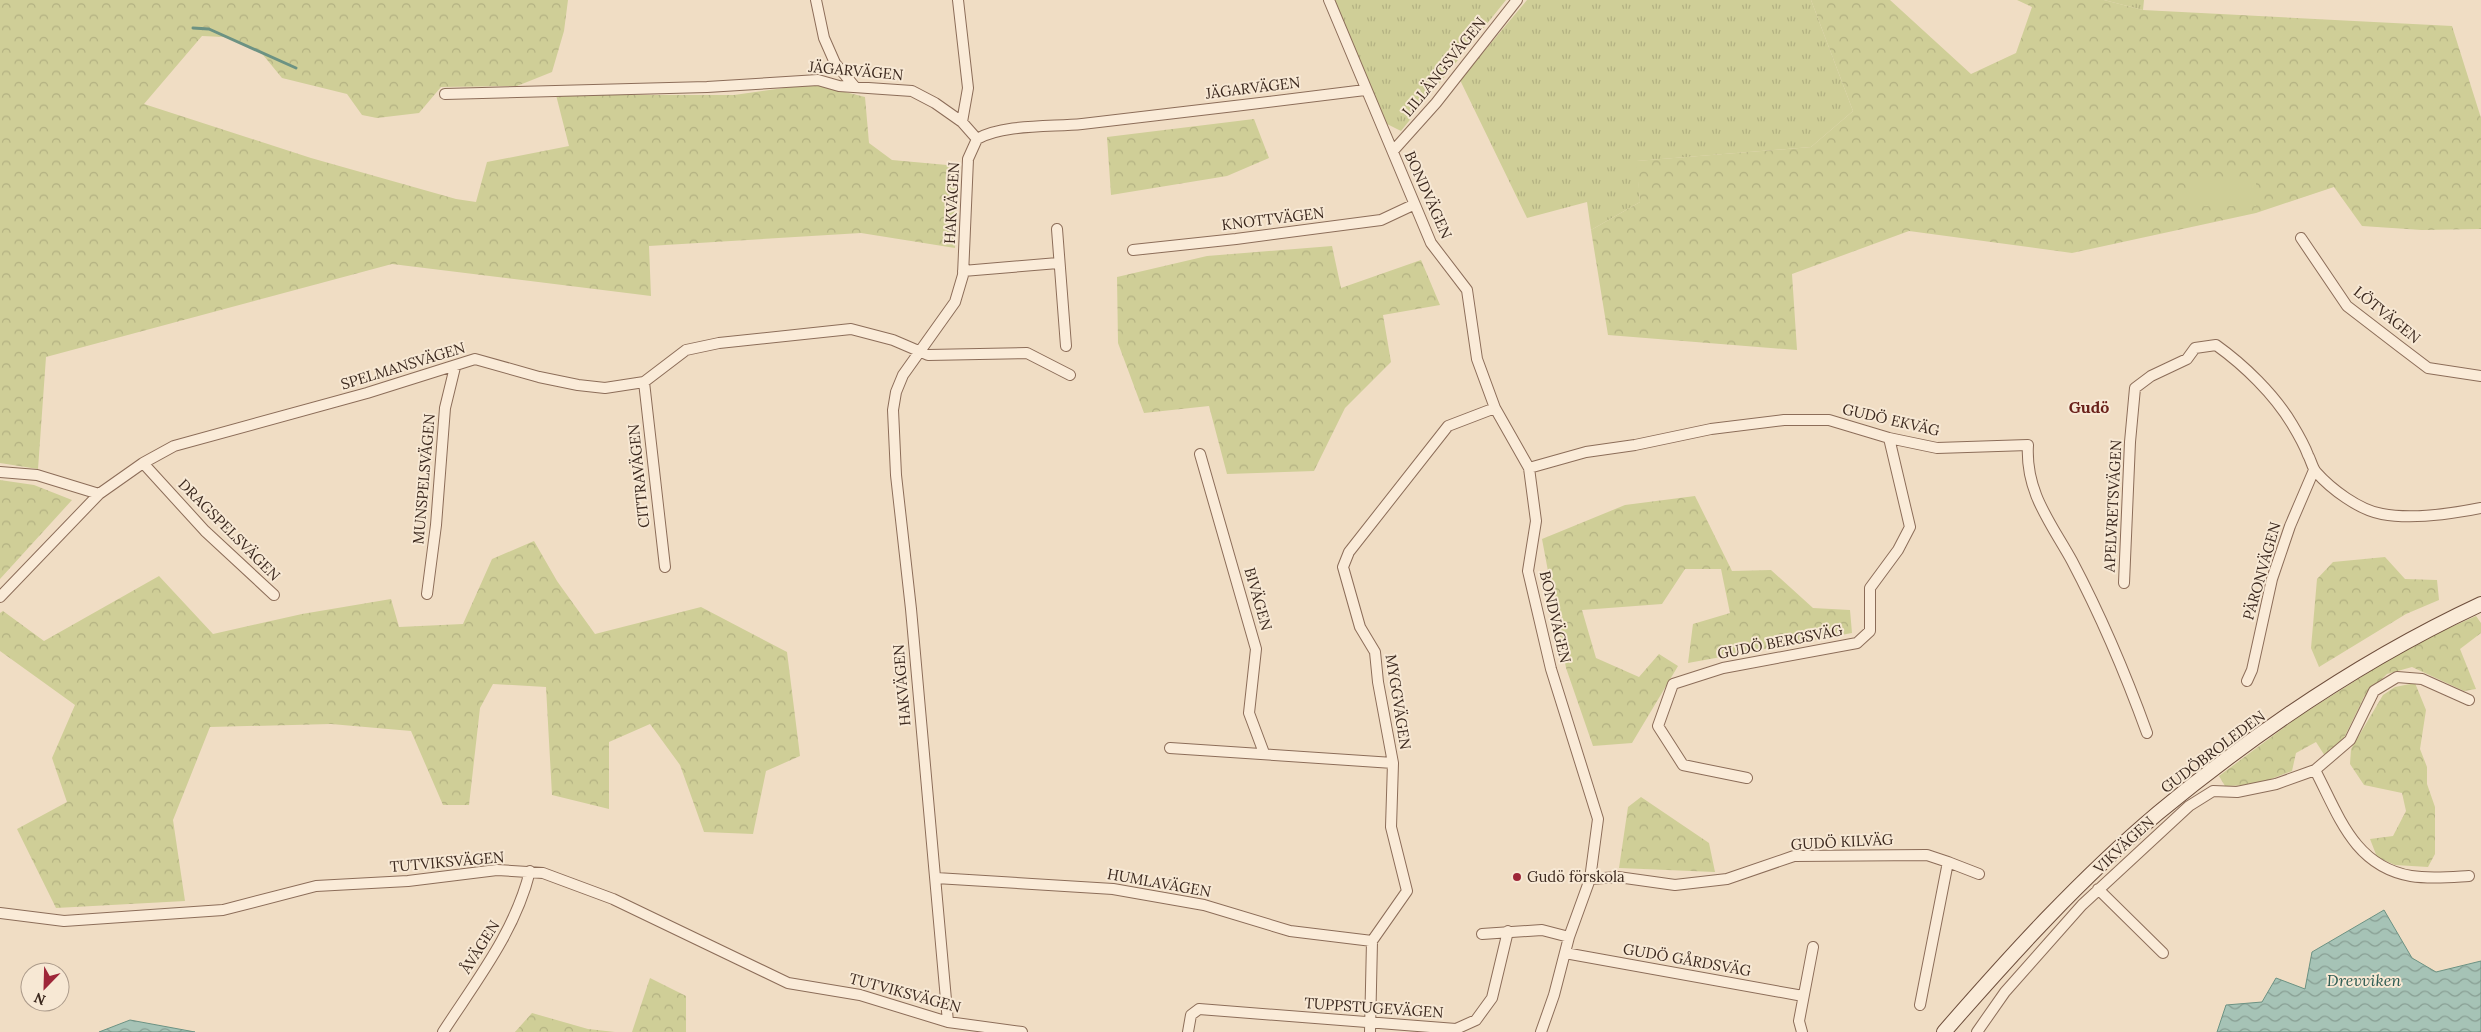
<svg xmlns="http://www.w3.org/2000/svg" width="2481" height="1032" font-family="Lora,serif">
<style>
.grass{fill:url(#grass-tufts)}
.forest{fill:url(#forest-crowns)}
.park{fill:#cfce97}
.water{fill:url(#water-waves);stroke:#6c9283}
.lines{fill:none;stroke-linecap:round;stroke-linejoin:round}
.stream{stroke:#6c9283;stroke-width:3}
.street-casing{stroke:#8c6d59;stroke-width:12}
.secondary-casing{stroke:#6e4e3c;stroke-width:16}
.street{stroke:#faebd8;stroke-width:10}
.secondary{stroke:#faebd8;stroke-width:14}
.poi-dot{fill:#9e2638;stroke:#f7e8d4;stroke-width:2}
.labels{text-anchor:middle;stroke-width:4;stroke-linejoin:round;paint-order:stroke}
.street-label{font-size:15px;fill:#3b281e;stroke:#f7e8d4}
.poi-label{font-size:15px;fill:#3b281e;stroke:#f7e8d4;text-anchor:start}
.neighbourhood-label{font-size:16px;font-weight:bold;fill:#6a211b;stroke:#f7e8d4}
.water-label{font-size:16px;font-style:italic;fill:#2d5b52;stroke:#f7e8d4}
</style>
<defs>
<pattern id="grass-tufts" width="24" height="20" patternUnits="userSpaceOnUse" patternTransform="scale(1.25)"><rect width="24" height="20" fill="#cfce97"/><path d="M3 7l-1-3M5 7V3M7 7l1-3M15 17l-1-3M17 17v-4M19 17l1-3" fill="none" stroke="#b3b182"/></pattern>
<pattern id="forest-crowns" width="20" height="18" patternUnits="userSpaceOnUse" patternTransform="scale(1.25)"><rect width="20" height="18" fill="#cfce97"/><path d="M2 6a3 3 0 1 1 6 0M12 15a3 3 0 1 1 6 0" fill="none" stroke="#b3b182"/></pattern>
<pattern id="water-waves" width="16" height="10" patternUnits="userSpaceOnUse" patternTransform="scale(1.25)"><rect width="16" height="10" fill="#a6c3b6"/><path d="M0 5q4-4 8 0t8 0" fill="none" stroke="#889e93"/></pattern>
</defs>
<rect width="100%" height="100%" fill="#f0ddc4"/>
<path class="grass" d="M1333 0H1506L1401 131 1387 124Z
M1527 0H1811L1853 111 1811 147 1637 161 1640 202 1591 230 1587 202 1527 218 1460 80Z
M2104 0H2144L2143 10Z"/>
<path class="forest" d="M0 0H568L564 31 552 72 517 86 441 87 419 113 377 118 362 115 347 94 282 78 259 50 224 37 202 36 144 104 311 158 456 199 476 202 487 162 569 146 556 95H734L813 84 865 97 869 143 892 160 958 166 955 248 861 233 649 246 651 296 392 264 46 357 38 469 0 463Z
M1811 0H1890L1971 74 2016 53 2032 7 2017 0H2104L2143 10 2452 26 2481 118V229L2422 230 2362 226 2334 187 2256 213 2072 253 1909 231 1792 274 1797 350 1608 335 1591 230 1640 202 1636 161 1811 147 1853 111Z
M1254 119 1269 158 1227 176 1111 195 1107 137Z
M1332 246 1341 288 1421 260 1440 305 1383 315 1391 362 1345 408 1314 471 1227 474 1209 406 1144 413 1118 343 1117 277 1207 256Z
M0 480 34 485 72 500 0 579Z
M1695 496 1732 571 1771 570 1813 608 1850 610 1852 633 1688 663 1693 624 1730 613 1721 569H1685L1662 604 1582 610 1596 658 1639 677 1659 654 1678 666 1632 743 1593 746 1566 668 1542 539 1625 505Z
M534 541 557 581 595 634 701 607 787 652 800 756 766 771 753 834 704 832 680 765 650 724 609 742V809L552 795 546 687 493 684 480 708 469 805H443L411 731 331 724 210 727 173 820 185 901 56 908 17 829 67 802 52 758 75 705 0 651V613L3 611 44 641 159 576 213 634 302 614 391 599 399 627 463 624 492 559Z
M2385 557 2405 579 2437 580 2439 600 2406 614 2319 667 2311 648 2317 579 2333 562Z
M2476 616 2481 623V633L2460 649 2476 689 2464 691 2412 667 2387 674 2364 697 2343 740 2325 756 2316 742 2296 753 2292 771 2255 785 2225 786 2219 776 2298 717 2415 643Z
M2415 683 2426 710 2420 749 2427 767V784L2435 807V854L2428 867 2395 865 2377 857 2370 839 2393 836 2406 811 2402 793 2364 785 2350 764 2351 749 2383 695 2395 687Z
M1641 797 1709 843 1715 872 1619 868 1628 807Z
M650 978 686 996V1032H632Z
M532 1013 588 1029 615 1032H515Z"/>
<path class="park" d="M2189 177H2256V206H2189Z"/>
<path class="water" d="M2384 910 2412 958 2436 972 2481 961V1032H2217L2226 1005 2262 1002 2276 978 2305 989 2312 952Z
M130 1020 195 1032H99Z"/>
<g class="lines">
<path class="stream" d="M193 28 209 29 296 68"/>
<g class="street-casing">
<path id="street" d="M816 0 824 38 835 63 855 87
M958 0 968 88 962 122
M1329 0 1431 243 1467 290 1477 359 1495 408 1529 468 1536 521 1528 571 1551 669 1598 819 1590 879 1569 937 1554 995 1541 1032
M445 94 707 87 818 80 839 86 912 91 935 103 962 122 977 139C1003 124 1051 127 1082 124 1176 113 1271 102 1365 90
M1393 151 1436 103 1517 0
M1057 229 1066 346
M2301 238 2347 306 2399 346 2428 368 2481 376
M1133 250 1236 239 1381 220 1413 205
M963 271 1058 263
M644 382 665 567
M1200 454 1256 649 1249 713 1264 753
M143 463 205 531 274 595
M1529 468 1586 452 1635 445 1711 429 1784 420H1829L1889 438 1937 448 2028 445C2025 492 2051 523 2072 561 2101 616 2126 675 2147 733
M0 472 37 475 99 494
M2124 583 2130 442 2135 388 2151 376 2187 359 2195 348 2216 345C2244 365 2274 394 2292 424 2298 434 2304 444 2308 455 2311 460 2312 467 2316 472 2331 489 2359 510 2382 514 2413 520 2451 514 2481 508
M427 594 436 525 445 408 455 367
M0 597 99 494 143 463 174 446 367 393 475 359 539 377 578 385 605 388 644 382 686 350 719 343 851 329 893 340 928 355 1027 353 1070 375
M2247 681 2252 670 2272 579 2290 526 2314 470
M1170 748 1393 763
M2315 770C2339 816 2354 866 2411 876 2430 879 2451 877 2469 876
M1747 778 1683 765 1658 726 1673 684 1723 668 1857 643 1870 631V588L1898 550 1910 527 1889 438
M1948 862 1979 874
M936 878 1113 889 1204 905 1290 931 1372 941
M1590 879 1618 877 1675 885 1727 879 1794 856 1927 855 1948 862 1920 1005
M2098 889 2163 953
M0 913 64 921 223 910 316 886 408 881 497 870 543 873 613 899 788 983 860 995 948 1022 1022 1032
M1482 934 1542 930 1569 937
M1565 953 1803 996
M948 1022 911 609 896 475 893 410 896 392 903 375 955 302 963 275 968 159 977 139
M443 1032C476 981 515 932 530 871
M1188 1032 1191 1015 1199 1009 1456 1029 1476 1020 1492 998 1508 931
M1370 1032 1372 941 1407 891 1391 827 1393 763 1378 682 1375 652 1360 627 1343 567 1349 552 1448 426 1495 408
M1802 1032 1799 1021 1813 947
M1977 1032 2005 992 2082 905 2189 806 2213 791 2237 792 2276 784 2315 770 2350 740 2374 691 2397 677 2422 679 2469 700"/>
</g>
<g class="secondary-casing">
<path id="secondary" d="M1944 1032C2011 955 2080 879 2158 813 2257 731 2365 658 2481 604"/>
</g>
<use href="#street" class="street"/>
<use href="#secondary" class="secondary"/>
</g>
<circle class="poi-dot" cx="1517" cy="877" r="5"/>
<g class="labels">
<g class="street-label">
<text transform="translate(1444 67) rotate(-51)" y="5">LILLÄNGSVÄGEN</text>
<text transform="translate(856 71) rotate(5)" y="5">JÄGARVÄGEN</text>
<text transform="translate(1253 88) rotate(-7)" y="5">JÄGARVÄGEN</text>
<text transform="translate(1428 195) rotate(66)" y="5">BONDVÄGEN</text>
<text transform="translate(952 203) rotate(-87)" y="5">HAKVÄGEN</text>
<text transform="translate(1273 219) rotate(-7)" y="5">KNOTTVÄGEN</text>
<text transform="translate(2387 315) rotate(39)" y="5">LÖTVÄGEN</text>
<text transform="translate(403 366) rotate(-17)" y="5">SPELMANSVÄGEN</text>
<text transform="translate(1891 420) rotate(13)" y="5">GUDÖ EKVÄG</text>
<text transform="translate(639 476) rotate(-96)" y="5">CITTRAVÄGEN</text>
<text transform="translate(424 479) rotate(-85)" y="5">MUNSPELSVÄGEN</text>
<text transform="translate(2113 506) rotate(-87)" y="5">APELVRETSVÄGEN</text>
<text transform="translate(229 530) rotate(45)" y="5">DRAGSPELSVÄGEN</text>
<text transform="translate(2262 571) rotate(-74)" y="5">PÄRONVÄGEN</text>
<text transform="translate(1258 599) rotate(74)" y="5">BIVÄGEN</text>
<text transform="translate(1555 617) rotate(77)" y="5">BONDVÄGEN</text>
<text transform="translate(1780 642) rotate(-11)" y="5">GUDÖ BERGSVÄG</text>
<text transform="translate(902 685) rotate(-95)" y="5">HAKVÄGEN</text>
<text transform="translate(1398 702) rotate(81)" y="5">MYGGVÄGEN</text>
<text transform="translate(2213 752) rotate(-37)" y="5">GUDÖBROLEDEN</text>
<text transform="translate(1842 842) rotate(-3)" y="5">GUDÖ KILVÄG</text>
<text transform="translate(2124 845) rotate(-43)" y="5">VIKVÄGEN</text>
<text transform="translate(447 862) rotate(-5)" y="5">TUTVIKSVÄGEN</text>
<text transform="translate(1159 883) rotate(10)" y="5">HUMLAVÄGEN</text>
<text transform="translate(480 947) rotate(-58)" y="5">ÅVÄGEN</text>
<text transform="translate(1687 960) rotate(10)" y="5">GUDÖ GÅRDSVÄG</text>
<text transform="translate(905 993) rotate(15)" y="5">TUTVIKSVÄGEN</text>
<text transform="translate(1374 1008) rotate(4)" y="5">TUPPSTUGEVÄGEN</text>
</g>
<g class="poi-label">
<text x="1527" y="882">Gudö förskola</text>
</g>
<g class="neighbourhood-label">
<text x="2089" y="413">Gudö</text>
</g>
<g class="water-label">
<text x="2364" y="986">Drevviken</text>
</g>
</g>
<g transform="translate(45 987) rotate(203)"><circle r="24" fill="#f7e8d4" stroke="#ac9b8b"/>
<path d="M0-4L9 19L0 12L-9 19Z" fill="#9e2638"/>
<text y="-8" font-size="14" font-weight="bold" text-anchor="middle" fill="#3b281e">N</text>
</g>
</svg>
